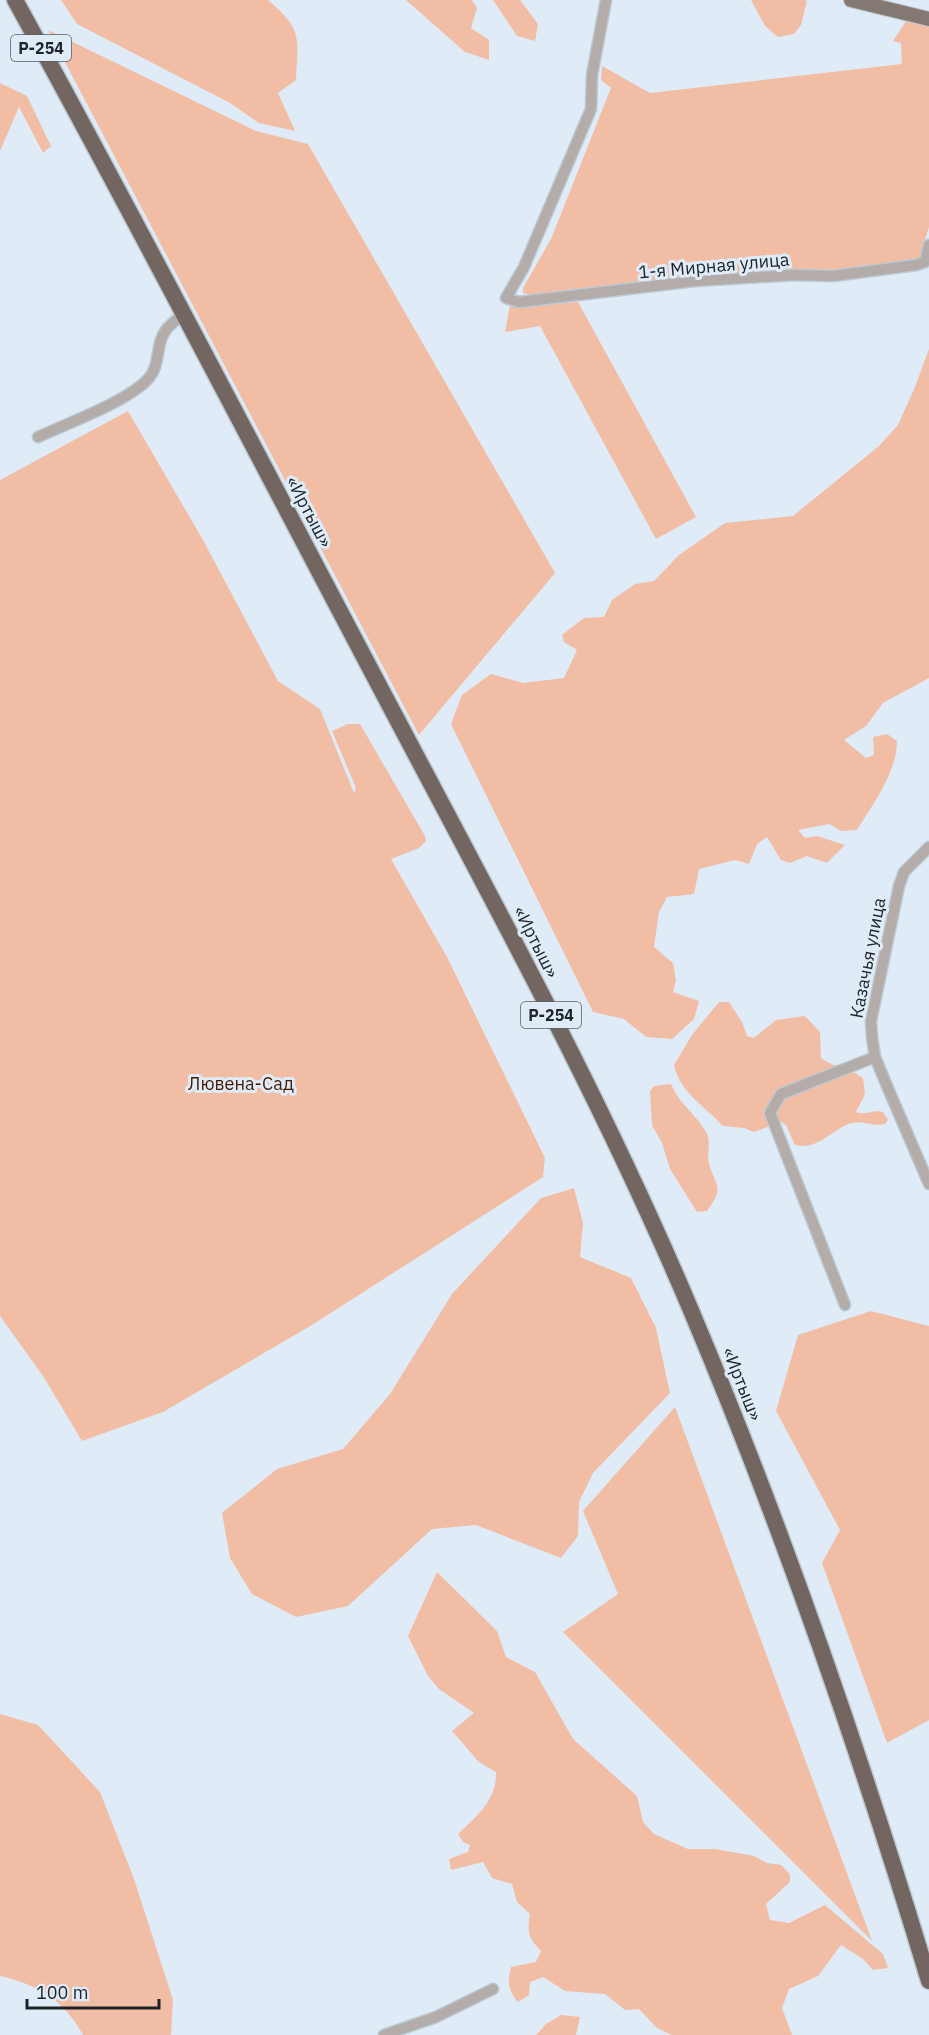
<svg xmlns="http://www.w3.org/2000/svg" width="929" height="2035" font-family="'IBM Plex Sans',sans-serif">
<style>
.green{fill:#f2bda5}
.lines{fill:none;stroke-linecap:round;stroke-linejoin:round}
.minor-casing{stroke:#bcc8d2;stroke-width:13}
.major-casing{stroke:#bcc8d2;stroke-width:16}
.highway-casing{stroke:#bcc8d2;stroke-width:19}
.minor{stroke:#b3aca9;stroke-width:10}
.major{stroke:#847873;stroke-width:14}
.highway{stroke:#736660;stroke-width:16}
.labels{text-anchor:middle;stroke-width:6;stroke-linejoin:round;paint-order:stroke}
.shield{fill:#dfecf7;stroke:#585f65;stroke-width:1.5}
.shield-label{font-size:16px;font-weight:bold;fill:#1e2327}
.street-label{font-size:18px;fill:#1e2327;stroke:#dfecf7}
.park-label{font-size:18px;fill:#481a01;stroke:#dfecf7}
</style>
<rect width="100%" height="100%" fill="#dfecf7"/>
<path class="green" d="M61 0H268C303 30 298 37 296 80L278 93 295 131 259 123 230 103 77 24Z
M406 0H472L477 8 471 28 489 40V60L465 52Z
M493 0H520L538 24 535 41 517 36Z
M751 0H804L807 1 801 25 794 34 778 37 765 26Z
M906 21 929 27V227L919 259C871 275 818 269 769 271 690 274 610 287 531 295L523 293V288L551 239 611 88 601 80 602 66 650 93 902 64 901 43 893 41Z
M48 30 256 131 308 144 555 573 419 735Z
M0 83 27 96 51 146 43 153 19 107 0 151Z
M578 302 696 517 656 539 540 326 505 332 510 305 520 307Z
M929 349V678L883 703 866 726 844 740 866 758 874 755 873 737 887 734 897 741C897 772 873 804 857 830L841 831 829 824 798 830 805 838 817 836 845 845 827 863 807 856 790 863 781 860 767 837 757 844 749 864 735 860 699 869 694 894 667 897 659 912 654 947 673 963 676 980 673 992 699 1001 694 1019 672 1039 646 1037 624 1019 593 1012 451 724 462 695 491 674 523 683 564 678 577 650 564 642 562 635 584 618 604 617 612 600 635 584 654 581 679 555 725 523 793 516 879 446 898 425 915 387Z
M128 411 203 540 278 681 320 709 354 793 356 788 332 731 348 724H360L425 836 426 841 419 848 391 859 447 957 545 1158 543 1177 312 1325 163 1412 82 1441 43 1376 0 1316V480Z
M719 1002H729L742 1022 747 1036 754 1038 776 1020 805 1016 820 1032 821 1058C834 1068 850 1068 863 1078L865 1094 856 1112C865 1116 874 1109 883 1112L888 1120 885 1124C873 1127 864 1120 852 1123 832 1128 819 1151 795 1145L786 1125 781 1122 754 1132 744 1128 723 1126C705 1106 680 1093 674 1065L692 1035Z
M671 1084C679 1104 696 1114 706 1132 712 1143 706 1154 709 1164 716 1188 725 1186 707 1211L697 1212 670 1169 662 1143 652 1125 650 1091 654 1086Z
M574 1188 583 1223 580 1257 631 1278 656 1328 670 1393 593 1473 579 1502 578 1536 561 1558 476 1525 432 1529 348 1606 296 1617 252 1594 230 1558 222 1513 277 1469 343 1449 390 1394 452 1294 541 1198Z
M871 1311 929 1326V1720L887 1743 822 1563 840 1530 776 1411 798 1335Z
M675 1407 872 1941 563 1632 618 1594 583 1511Z
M437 1572 497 1631 506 1657 535 1672 573 1739 637 1796 643 1822 654 1834 688 1849H715L754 1856 767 1863 781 1865 790 1874V1882L766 1904 770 1920 789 1923 825 1905 883 1954 888 1968 873 1970 863 1959 841 1945 818 1976 789 1989 782 2008 792 2035H672L657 2028 639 2009 625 2010 605 1994 565 1991 543 1977 530 1982 529 1995 518 2002C508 1990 507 1982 511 1967L536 1962 541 1951C528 1938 527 1932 530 1914L517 1902 512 1884 492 1878 483 1862 451 1870 449 1859 468 1852 470 1845 463 1842 458 1834C477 1816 497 1800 496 1772L479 1762 452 1731 474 1713 439 1689 428 1676 408 1636Z
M0 1714 38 1725 100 1792 134 1879 173 2000 171 2035H83C65 2001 37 1984 0 1976Z
M561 2015 580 2017 576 2035H536L546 2024Z"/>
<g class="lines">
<g class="minor-casing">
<path id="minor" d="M606 0 592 75 591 109 524 267 506 298 519 302 695 281 795 275 833 276 916 265 925 262 929 245
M38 437C68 423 129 401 149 378 161 364 155 344 166 330 170 324 178 319 183 314
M929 847 904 872 899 886 871 1021 872 1037 875 1057 887 1086 929 1184
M845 1305 770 1113 781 1094 875 1057
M384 2035 436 2017 493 1989"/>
</g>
<g class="major-casing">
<path id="major" d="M851 0 929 19"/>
</g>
<g class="highway-casing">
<path id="highway" d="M15 0C144 234 266 472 391 708 495 905 603 1102 690 1308 783 1528 860 1752 929 1981"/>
</g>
<use href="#minor" class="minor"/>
<use href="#major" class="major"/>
<use href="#highway" class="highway"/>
</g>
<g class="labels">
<g class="shield">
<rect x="11" y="35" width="60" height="26" rx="4.5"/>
<rect x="521" y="1002" width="60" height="26" rx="4.5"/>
</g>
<g class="shield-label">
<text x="41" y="54">Р-254</text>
<text x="551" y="1021">Р-254</text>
</g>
<g class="street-label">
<text transform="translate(714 266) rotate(-5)" y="6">1-я Мирная улица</text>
<text transform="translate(309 512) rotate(62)" y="6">«Иртыш»</text>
<text transform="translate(536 942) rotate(63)" y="6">«Иртыш»</text>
<text transform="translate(868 958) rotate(-79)" y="6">Казачья улица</text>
<text transform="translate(742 1384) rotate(68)" y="6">«Иртыш»</text>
</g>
<g class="park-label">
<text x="241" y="1090">Лювена-Сад</text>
</g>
</g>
<path d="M27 1999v9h132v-9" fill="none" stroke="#1e2327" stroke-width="3"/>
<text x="36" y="1999" font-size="18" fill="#1e2327" stroke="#dfecf7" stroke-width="4.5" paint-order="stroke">100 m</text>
</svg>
